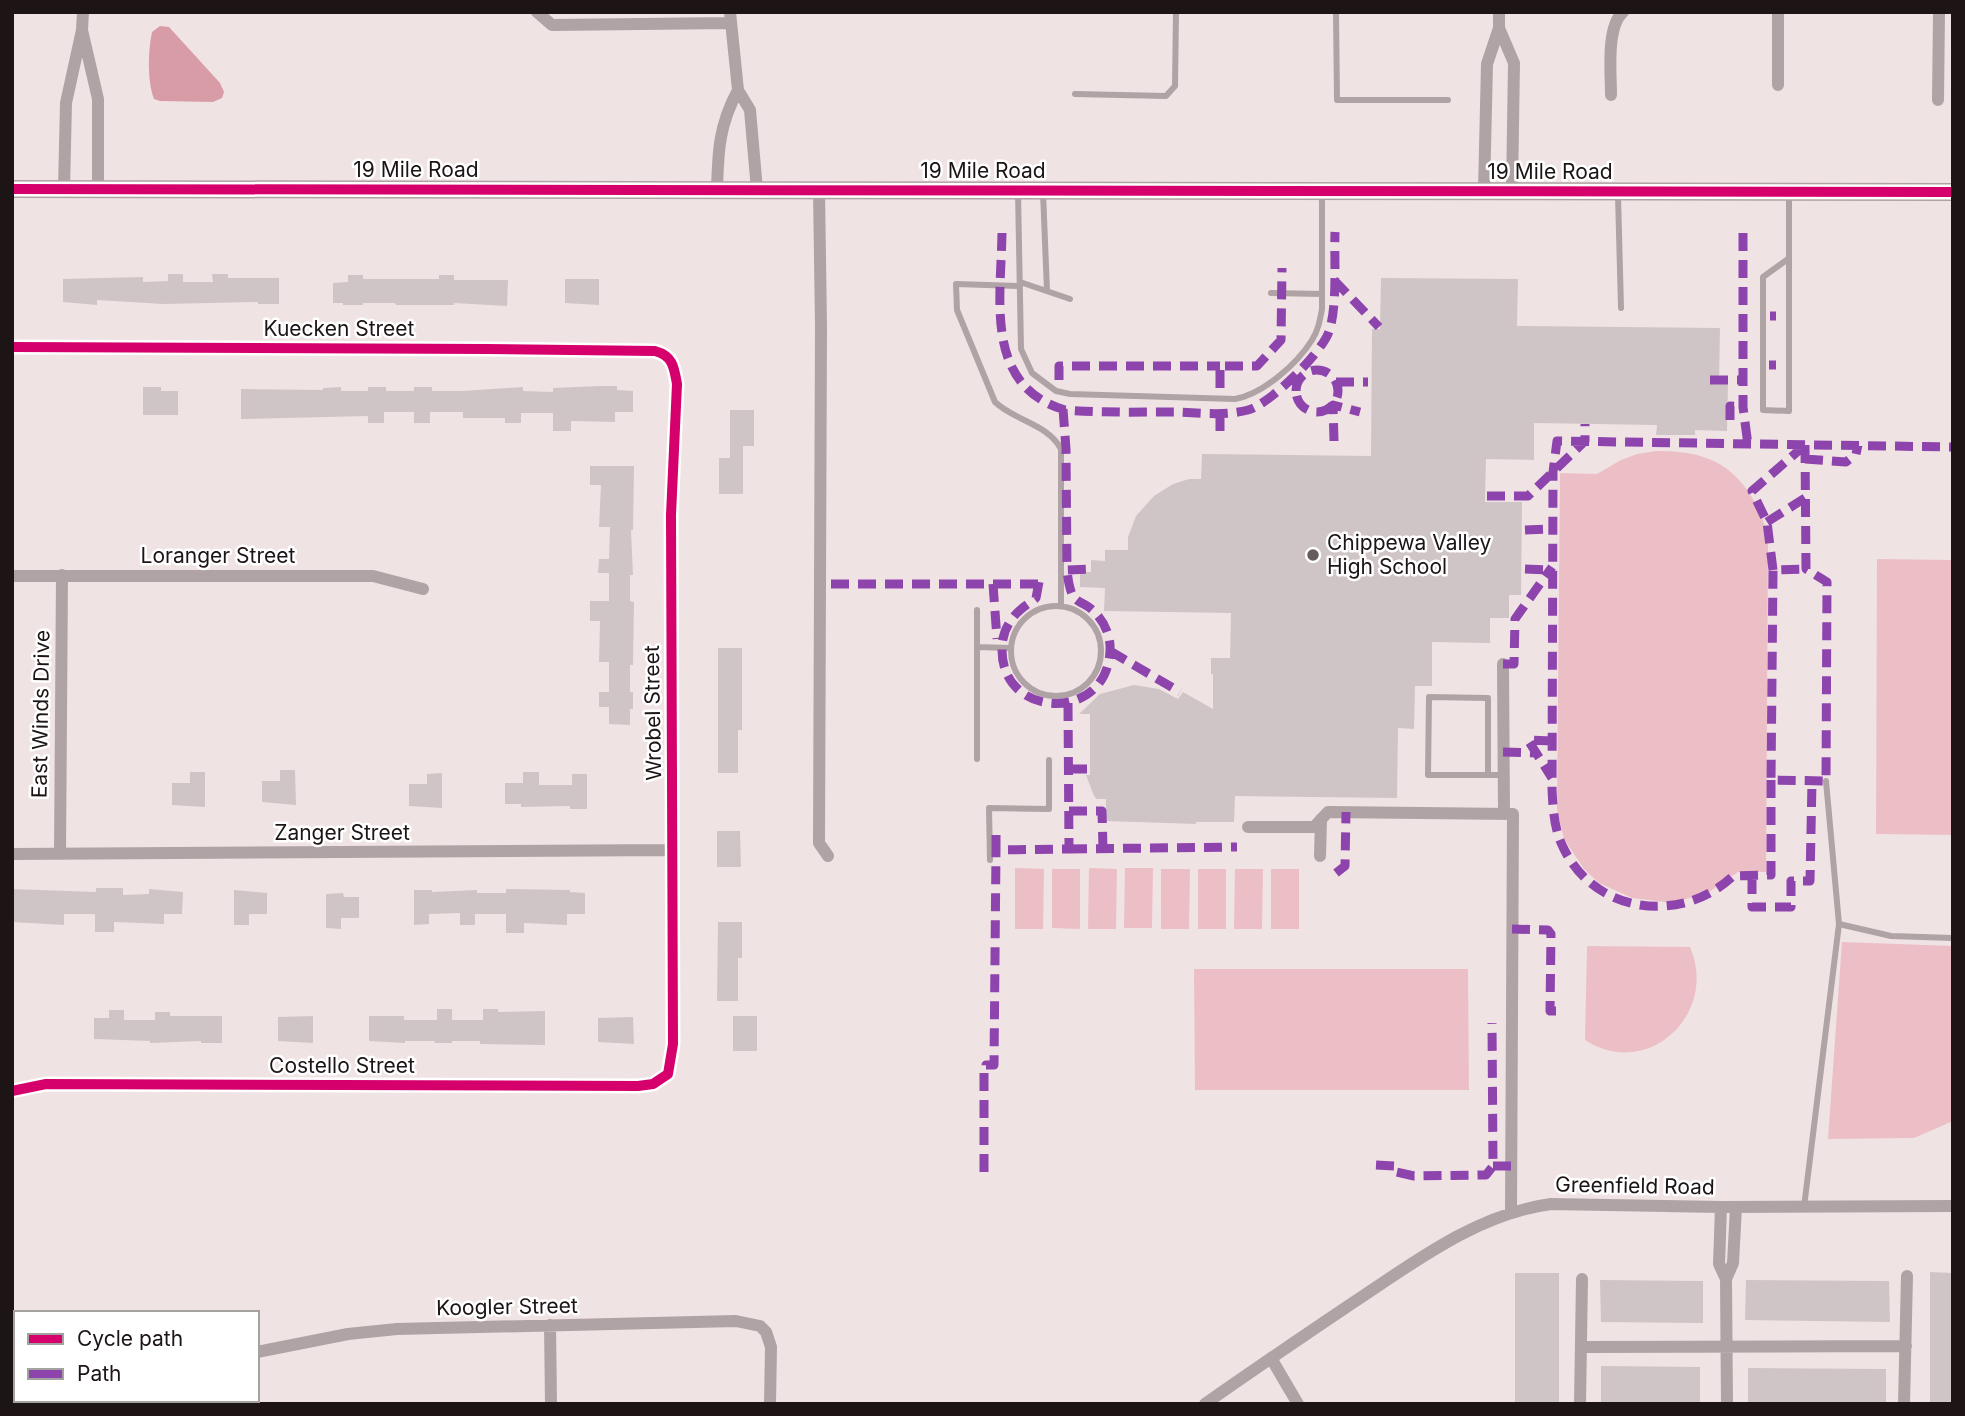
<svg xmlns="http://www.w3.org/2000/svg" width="1965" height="1416" font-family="Inter,sans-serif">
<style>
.green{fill:#ecbfc6}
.water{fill:#d89ca7}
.building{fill:#d0c5c6}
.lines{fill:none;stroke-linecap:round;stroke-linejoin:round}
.lane{stroke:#b0a3a5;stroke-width:6}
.street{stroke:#b0a3a5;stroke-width:12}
.secondary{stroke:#b0a2a3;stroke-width:18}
.quiet{stroke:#8e44ad;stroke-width:9;stroke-dasharray:18 9;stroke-linecap:butt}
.cycleway-casing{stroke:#fff;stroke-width:15}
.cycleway{stroke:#d6006c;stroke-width:10}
.poi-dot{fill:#665c5d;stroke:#fff;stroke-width:2.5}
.labels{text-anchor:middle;stroke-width:5;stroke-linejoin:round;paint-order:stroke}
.street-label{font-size:21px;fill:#1c1415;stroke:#fff}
.poi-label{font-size:21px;fill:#1c1415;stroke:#fff;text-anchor:start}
</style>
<rect width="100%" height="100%" fill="#f0e3e4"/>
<path class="green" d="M1656 451C1674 451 1692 452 1709 459 1741 471 1762 507 1768 539L1766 872H1738L1709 892 1673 903 1632 898 1599 883 1584 869 1564 839 1557 809 1560 473 1597 474 1621 460 1637 454Z
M1877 559 1953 560V835L1876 834Z
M1015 868 1044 869 1043 929H1015Z
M1089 868 1117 869 1116 929H1088Z
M1125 868H1153L1152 928H1124Z
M1052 869H1080V929L1052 928Z
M1161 869H1190L1189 929H1161Z
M1198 869H1226V929H1198Z
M1235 869H1263L1262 929H1234Z
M1271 869H1299V929H1271Z
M1842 942 1953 946V1121L1914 1138 1828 1139Z
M1587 946 1690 947C1719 1014 1647 1081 1585 1040Z
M1194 969H1468L1469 1090H1195Z"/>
<path class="water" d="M160 26 169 27 220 83 224 92 222 98 213 102 160 101 154 99C147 81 148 51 152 32Z"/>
<path class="building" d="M168 274H183V282H213L212 274H228V278H279V304H258V302L163 304 97 300V305L63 302V279L143 277V282L168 281Z
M348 275H363V279H439V275H454V280H508L507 306 454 303V305H396L395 303H363V305H343V303H333V283L348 282Z
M1381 278 1518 279 1517 326 1720 328 1719 383H1728L1727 431 1695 430V435H1656L1657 425 1534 423V460L1486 459 1485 502H1522L1521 595H1509V618H1490V643L1432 642V686H1415L1414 729 1398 728 1397 798 1235 796 1234 822H1196V824L1106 821V799H1097L1094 796 1086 775H1090V714H1079L1100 694 1134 685 1159 689 1178 699 1183 692 1213 709V674H1211V658H1230L1231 613 1104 611 1105 588 1080 587V572H1091V560L1105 561V550H1128V537L1136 516 1154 496 1173 484 1189 479H1201L1202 454 1371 456 1372 329H1380Z
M565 279H599V305L565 303Z
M600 386H617V390L633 391V412H615V422L571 421V431H553V413H521V423H505V418H463V412H430V423H414V412H384V423H368V416L241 419V389L323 390V388L341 387V391H368V387H386V391H414V387H432V391H463L523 387V391L553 392V388Z
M143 387H161V391H178V415H143Z
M730 410H754V446H743V494H719V458H730Z
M590 466H634L633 530H631L633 575H630V601L634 602 633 665H630V692H633V709H630V725L609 724V707H599V692H609V662H599L600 621H590V601H609V573H598L599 559H609L610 527H599L601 485H590Z
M718 648H742V730H738V773H718Z
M280 770H295L296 805 262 802V781H280Z
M190 772H205V807L172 805V783H190Z
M523 772H539V785H572V774H587V809H570V806L521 807V804H505V783H523Z
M442 773V808L409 806V784H427V774Z
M717 831H740L741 867H717Z
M96 888H123V895L149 894V889L183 892 182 914H164V924L114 922V932H95V914H64V925L12 922V889L96 892Z
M506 889 570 890V892L585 893V914H567V925L524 923V933H506V914H475V925H460V913L429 914V924L414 925V890H432V892L477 890V893H506Z
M234 890 267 893V914H249V925H234Z
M343 893 344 897H359V918H341V929L326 928V894Z
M718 922H742V958H738V1001H717Z
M437 1009H452V1020H483V1009H498V1012L545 1011V1045L480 1044V1041H452V1043H435L434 1041H405V1043L369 1041V1016H404V1020H437Z
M109 1010H124V1020H155V1012H170V1016H222V1043H201V1041L150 1043V1041L94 1039V1018H109Z
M313 1016V1043L278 1041V1017Z
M733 1016H757V1051H733Z
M633 1017 634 1044 598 1042V1018Z
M1930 1272 1953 1273V1404H1930Z
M1515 1273H1559V1404H1515Z
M1600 1280 1703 1281V1323L1601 1322Z
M1746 1280 1889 1281 1890 1322 1745 1320Z
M1601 1366 1700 1367V1404H1601Z
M1748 1368 1886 1369V1404H1748Z"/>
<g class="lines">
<path class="lane" d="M1336 12 1337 100H1448
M1075 94 1166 96 1175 86 1176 12
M1018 192 1021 349 1032 373 1056 391 1070 394 1235 399C1263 394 1297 364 1312 340 1318 331 1320 320 1322 309V194
M1043 192 1047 291
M1618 195 1621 308
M1788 259 1763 277V410L1789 411V193
M1020 282 1070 299
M1020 286 956 284 957 310 995 402C1015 421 1048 424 1061 449V606
M1271 293 1322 294
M1011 651a45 45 0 1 1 90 0a45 45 0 1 1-90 0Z
M977 647 1010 648
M977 759V610
M1488 775V698L1429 697 1428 775H1504
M990 860 989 808 1049 809V760
M1839 924 1891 936 1953 938
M1804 1207 1839 924 1826 781"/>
<path class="street" d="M537 12 552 25 730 23
M730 12 738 90
M1499 28V12
M82 30 83 12
M1778 85V12
M1611 95C1611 73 1606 27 1623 12
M1938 100 1939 12
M64 189 66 103 82 30 98 99V189
M717 190C718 151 719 125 738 90L750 110 757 190
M819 190 821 326 819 843 828 856
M1484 191 1487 64 1499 28 1514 63 1512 190
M12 347 487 349 655 351C673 356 674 367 677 384L671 515 673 1044 668 1074 653 1084 638 1086 46 1084 12 1091
M12 576H373L423 589
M1503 664 1504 814
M1248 827H1314L1328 812 1513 814 1511 1212
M12 854 672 850
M60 854 62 575
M1320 856 1321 819
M1721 1207 1719 1264 1726 1279 1733 1263 1736 1207
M1726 1279 1727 1404
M550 1325 551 1404
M1583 1347 1906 1346
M257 1352 348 1334 397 1329 736 1321 760 1326 766 1332 771 1347 770 1404
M1271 1358 1298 1404
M12 1363H16
M1205 1404C1253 1370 1302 1337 1351 1304 1412 1264 1476 1214 1551 1204L1721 1207 1953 1206
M1580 1404 1582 1279
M1904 1404 1907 1276"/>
<path class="secondary" d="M12 189 1953 192"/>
<path class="quiet" d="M1002 233C1001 300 984 386 1065 410 1103 413 1141 412 1178 412 1201 413 1226 416 1248 410 1270 404 1319 355 1328 334 1338 309 1334 260 1335 232
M1743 233V407L1748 445
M1334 280 1379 327
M1770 316H1776
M1769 365H1776
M1296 391a21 21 0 1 1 42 0a21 21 0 1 1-42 0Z
M1059 380V366H1220
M1710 380H1743
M1336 382H1368
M1220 388V366H1257L1281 340 1282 268
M1063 409 1066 449 1067 570 1091 569
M1220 413V439
M1730 420V406L1743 407
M1334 441 1333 405 1360 412
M1805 445 1806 569 1827 582 1826 781 1771 780 1773 570 1806 569
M1805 459 1846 462 1856 454 1858 445
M1487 496H1528L1585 441V424
M1767 522 1805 498
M1525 530 1552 529
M1525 569 1552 570
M1773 570 1767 522 1752 491 1805 445
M1039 582 1036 598C1027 605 1018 610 1012 619 1005 628 1002 638 1002 649 1001 720 1108 723 1110 650 1111 635 1103 618 1090 608 1085 604 1077 602 1073 596 1069 588 1068 579 1067 570
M831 584H1039
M993 584 997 639
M1110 651 1180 692
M1503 664H1514L1515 619 1552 567
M1552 741 1528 740 1552 778
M1503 752 1536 753
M1069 769H1089
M1771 780V875L1733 876C1681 925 1594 914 1563 847 1554 829 1553 809 1552 789L1553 472 1557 441 1953 447
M1069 811H1102L1103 849
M996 835V850L1069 849 1068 703
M1069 849 1237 847
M1336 873 1345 866 1346 812
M1752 876V907H1791V881H1810L1812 781
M1512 929 1548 930 1551 934 1550 1011H1556
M1376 1165 1396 1166V1172L1414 1176 1486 1175 1493 1166 1492 1023
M1493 1166H1511
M984 1172V1070L986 1069V1065H994L996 850"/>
<g class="cycleway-casing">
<path id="cycleway" d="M12 189 1953 192
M12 347 487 349 655 351C673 356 674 367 677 384L671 515 673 1044 668 1074 653 1084 638 1086 46 1084 12 1091"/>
</g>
<use href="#cycleway" class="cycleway"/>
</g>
<circle class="poi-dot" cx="1313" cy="555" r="7"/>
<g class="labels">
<g class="street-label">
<text x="416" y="177">19 Mile Road</text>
<text x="983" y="178">19 Mile Road</text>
<text x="1550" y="179">19 Mile Road</text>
<text x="339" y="336">Kuecken Street</text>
<text x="218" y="563">Loranger Street</text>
<text transform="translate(653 713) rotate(-91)" y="7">Wrobel Street</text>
<text transform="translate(41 714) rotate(-89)" y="7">East Winds Drive</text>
<text x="342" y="840">Zanger Street</text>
<text x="342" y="1073">Costello Street</text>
<text transform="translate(1635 1186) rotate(1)" y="7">Greenfield Road</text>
<text transform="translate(507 1307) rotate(-1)" y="7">Koogler Street</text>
</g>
<g class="poi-label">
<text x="1327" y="550">Chippewa Valley<tspan x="1327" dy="24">High School</tspan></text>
</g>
</g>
<rect width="1965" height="1416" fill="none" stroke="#1c1415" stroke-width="28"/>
<rect x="14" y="1311" width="245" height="91" fill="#ffffff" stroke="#a4a1a1" stroke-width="2"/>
<rect x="28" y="1334" width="35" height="10" fill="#d6006c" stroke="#a4a1a1" stroke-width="2"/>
<text x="77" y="1346" font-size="21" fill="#1c1415">Cycle path</text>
<rect x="28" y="1369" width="35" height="10" fill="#8e44ad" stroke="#a4a1a1" stroke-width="2"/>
<text x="77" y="1381" font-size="21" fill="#1c1415">Path</text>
</svg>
